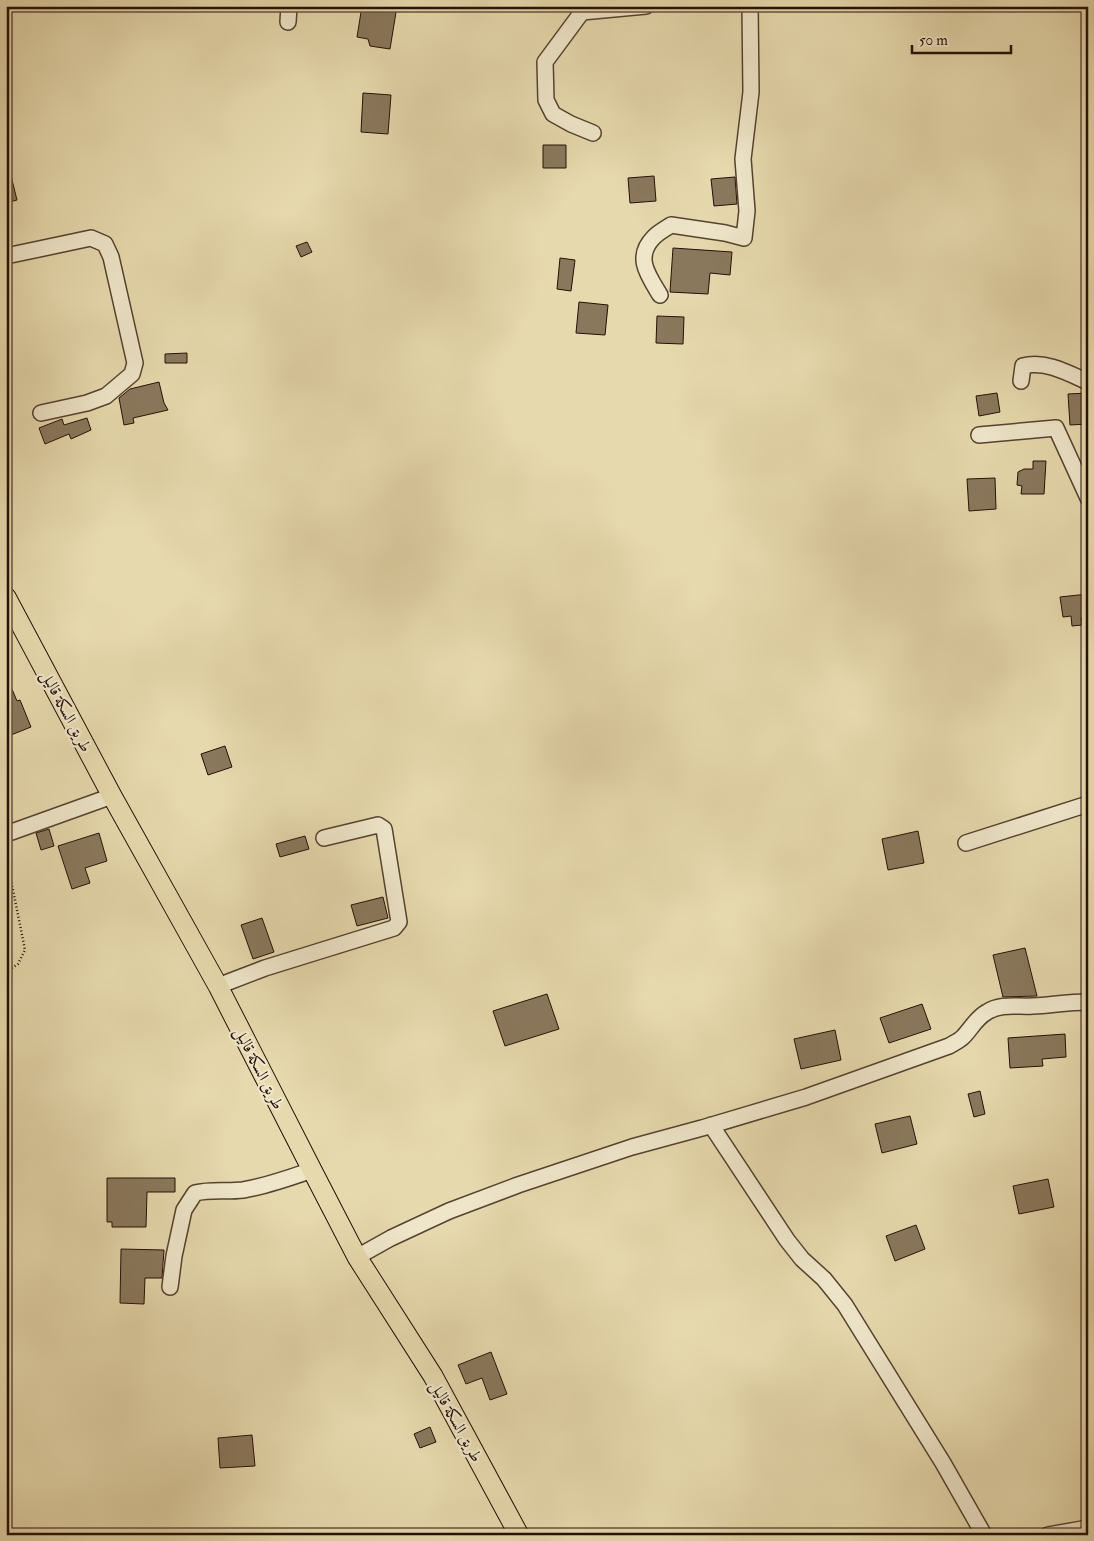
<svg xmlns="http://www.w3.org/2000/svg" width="1094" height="1541" font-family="'IM FELL Double Pica',Amiri,serif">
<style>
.building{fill:#8a785d;stroke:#260f06}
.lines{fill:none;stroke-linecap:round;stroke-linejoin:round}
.minor-casing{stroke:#564230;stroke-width:18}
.major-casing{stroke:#260f06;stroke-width:21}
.path{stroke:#260f06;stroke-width:2.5;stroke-dasharray:1 2.5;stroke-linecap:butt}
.minor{stroke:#efe6ca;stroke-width:15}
.major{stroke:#e6d9ad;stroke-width:19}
.labels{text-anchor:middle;stroke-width:4.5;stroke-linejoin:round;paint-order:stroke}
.street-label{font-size:16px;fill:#260f06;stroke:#efe6ca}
</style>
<rect width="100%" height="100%" fill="#e6d9ad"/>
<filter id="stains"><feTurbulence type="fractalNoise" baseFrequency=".004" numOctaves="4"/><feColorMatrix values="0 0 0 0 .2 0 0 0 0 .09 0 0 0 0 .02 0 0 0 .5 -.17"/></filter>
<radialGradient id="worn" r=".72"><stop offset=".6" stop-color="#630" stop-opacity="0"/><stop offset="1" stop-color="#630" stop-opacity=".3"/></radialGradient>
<path class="building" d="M362 6 374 8 375 6H397L390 49 370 46 368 39 357 37Z
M363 93 391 95 388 134 361 132Z
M543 145H566V168H543Z
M6 172H10L17 200 6 203Z
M654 176 656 201 630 203 628 178Z
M735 177 737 204 714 206 711 179Z
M307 242 312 252 301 257 296 246Z
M673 248 732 252 730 275 710 273 708 294 670 292Z
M560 258 575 260 571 291 557 289Z
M579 302 608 305 605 335 576 333Z
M657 316 684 317 683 344 656 343Z
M187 353V363H165V354Z
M159 382 164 403 168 410 133 418 134 423 124 425 119 398 130 389Z
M997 393 1000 412 979 416 976 396Z
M1088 393V424L1070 425 1068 394Z
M87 418 91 430 71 439 69 434 45 444 39 428 62 419 64 425Z
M1033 461H1046L1044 494H1021L1022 486 1017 485 1018 472 1024 469H1033Z
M995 478 996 509 969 511 967 479Z
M1088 594V617L1081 618 1082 625 1072 626 1071 616 1063 617 1060 597Z
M6 675 17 701 20 700 31 727 6 737Z
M225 746 232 767 208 775 201 754Z
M49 829 54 846 41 850 36 833Z
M918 831 924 863 888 870 882 839Z
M99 833 107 861 85 868 90 883 72 889 58 846Z
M305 836 309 849 280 857 276 844Z
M383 897 388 918 357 926 351 905Z
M262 918 274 952 253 959 241 925Z
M1025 948 1037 996 1003 997 993 955Z
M547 994 559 1029 505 1046 493 1011Z
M922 1004 931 1029 889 1043 880 1018Z
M835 1030 841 1060 801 1069 794 1039Z
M1065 1034 1066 1057 1042 1059 1043 1066 1010 1068 1008 1038Z
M980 1091 985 1114 974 1117 968 1094Z
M910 1116 917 1144 882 1153 875 1124Z
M107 1178H175V1192H147L146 1227H112V1222H107Z
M1048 1179 1054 1207 1019 1214 1013 1186Z
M916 1225 925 1249 895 1261 886 1236Z
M121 1249 164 1250 162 1278H145L144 1304 120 1303Z
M491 1352 507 1394 490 1400 482 1378 466 1384 458 1365Z
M430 1427 436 1442 420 1448 414 1434Z
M252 1435 255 1466 220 1468 218 1438Z"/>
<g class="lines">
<g class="minor-casing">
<path id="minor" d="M288 22 289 6
M593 133 571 124 553 114 546 100 545 62 582 12 646 6
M6 256 91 238 105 244 111 257 135 363 132 374 106 396 87 403 41 413
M660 295C648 275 634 257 654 237 659 232 665 229 671 225L725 233 744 238 747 211 743 159 751 92 750 6
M1021 381 1023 366C1045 360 1068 373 1088 382
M979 435 1056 428 1088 498
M6 834 112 796
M966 843 1088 804
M218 986 265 968 394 928 399 922 384 829 378 825 324 838
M711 1125 787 1240 802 1259 824 1279 845 1305 943 1463 984 1535
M357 1257 391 1238 449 1211 518 1185 632 1147 702 1128 806 1097 949 1046C954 1043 959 1041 963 1037 971 1029 976 1018 987 1012 1001 1003 1017 1007 1033 1006 1051 1005 1069 1002 1088 1002
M170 1287 174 1256 184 1210 195 1193C211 1189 227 1192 243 1190 267 1186 289 1178 312 1170
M1048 1535 1088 1528"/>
</g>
<g class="major-casing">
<path id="major" d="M6 597 112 796 218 986 312 1170 357 1257 433 1376 519 1535"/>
</g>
<path class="path" d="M6 855 25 950 18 964 6 972"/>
<use href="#minor" class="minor"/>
<use href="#major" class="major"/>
</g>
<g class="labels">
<g class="street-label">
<text transform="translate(67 711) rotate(62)" y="6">طريق السكة قاليل</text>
<text transform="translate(260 1068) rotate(63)" y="6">طريق السكة قاليل</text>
<text transform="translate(457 1421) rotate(61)" y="6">طريق السكة قاليل</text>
</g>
</g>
<rect width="1094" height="1541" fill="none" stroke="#e6d9ad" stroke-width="25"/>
<rect x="8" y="8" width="1079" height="1526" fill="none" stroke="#260f06" stroke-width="2.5"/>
<rect x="12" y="12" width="1069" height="1516" fill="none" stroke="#260f06"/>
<path d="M912 45v8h99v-8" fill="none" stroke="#260f06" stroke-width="2.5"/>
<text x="919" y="45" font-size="15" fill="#260f06" stroke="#efe6ca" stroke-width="4" paint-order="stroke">50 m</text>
<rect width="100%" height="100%" filter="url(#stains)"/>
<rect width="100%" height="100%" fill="url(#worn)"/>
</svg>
